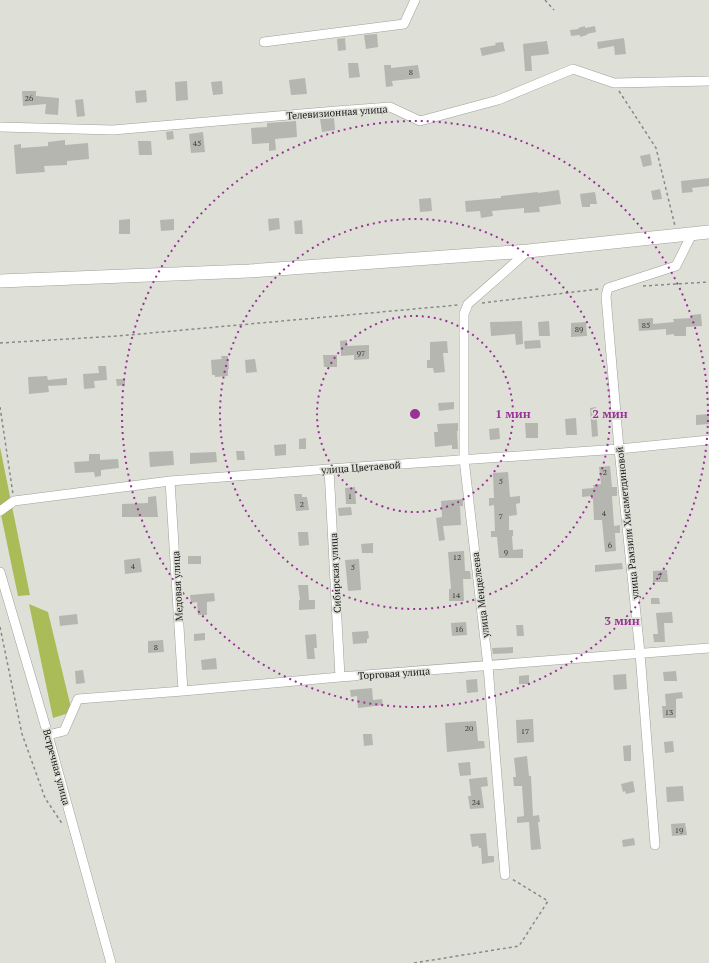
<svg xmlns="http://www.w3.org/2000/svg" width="709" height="963" font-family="'PT Serif',serif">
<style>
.forest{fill:#a9bc58}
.building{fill:#b4b6af}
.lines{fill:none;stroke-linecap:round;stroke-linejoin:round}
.street-casing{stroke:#9ea099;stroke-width:10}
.secondary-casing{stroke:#9ea099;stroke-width:14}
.path{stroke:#888984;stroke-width:1.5;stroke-dasharray:3 3;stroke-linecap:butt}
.street{stroke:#fff;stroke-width:9}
.secondary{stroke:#fff;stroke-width:13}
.ring{fill:none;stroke:#983296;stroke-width:2;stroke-dasharray:2 4}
.labels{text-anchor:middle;stroke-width:3.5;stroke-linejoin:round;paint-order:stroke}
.number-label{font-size:8px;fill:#3c3c39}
.street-label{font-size:10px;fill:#141412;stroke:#dee0d8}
.centre{fill:#983296;stroke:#dee0d8;stroke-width:2}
.ring-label{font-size:12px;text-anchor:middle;font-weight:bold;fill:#983296;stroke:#dee0d8;stroke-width:3.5;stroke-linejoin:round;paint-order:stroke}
</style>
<rect width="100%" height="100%" fill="#dee0d8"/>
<path class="forest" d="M0 447 30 595 18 596 0 510Z
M29 604 48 612 72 712 53 718Z"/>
<path class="building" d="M585 26V28L595 26 596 32 587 34V35L580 37V35L571 36 570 30 579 29 578 28Z
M377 34 378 47 366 49 364 35Z
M345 38 346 50 338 51 337 39Z
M624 38 626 54 615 55 614 46 598 49 597 42Z
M547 41 549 54 531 56 532 71H525L523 44Z
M503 42 505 51 482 56 480 48 496 45 495 43Z
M348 63H358L360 77 349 78Z
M384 65H391V68L418 65 420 78 392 81 393 86 386 87Z
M305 78 307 94 291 95 289 80Z
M187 81 188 100 176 101 175 82Z
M222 81 223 94 213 95 211 82Z
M146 90 147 102 136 103 135 91Z
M22 91H36V96L59 98 58 115 45 114 46 104 23 106Z
M83 99 85 116 77 117 75 100Z
M334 118 335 130 322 132 320 119Z
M296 121 297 137 275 139 276 150 269 151V143L252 144 251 128 267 127V123Z
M173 131 174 139 167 140 166 132Z
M203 132 205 152 191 153 189 134Z
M65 140V145L88 143 89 159 67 161V165L44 166 45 172 16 174 14 145 21 144V148L48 146V142Z
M138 141H151L152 155H139Z
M650 154 652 165 643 167 640 156Z
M709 178V186L692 188 693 192 682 193 681 181Z
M660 189 662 199 653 200 651 191Z
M559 190 561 204 539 207 540 212 524 213V208L492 211 493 216 481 218 480 211 466 212 465 201 501 198V196L538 192V193Z
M595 192 597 204H590V207H582L580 194Z
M431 198 432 211 420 212 419 199Z
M279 218 280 229 269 231 268 219Z
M130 219V234H119V220Z
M174 219V230L161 231 160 220Z
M302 220 303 234H295L294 221Z
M701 314 702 326 686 327V336H674V334L666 335V329L639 331 638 319 653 318V324L674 322 673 319 691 318V315Z
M522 321 523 344 516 345 515 334 491 336 490 322Z
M549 321 550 336H539L538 322Z
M586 322 587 336 571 337V323Z
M347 340V346L369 345V359L354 360V355L341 356 340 341Z
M540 340 541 348 525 349 524 341Z
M447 341 448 353H443L445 372 434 373 433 368H427V360H430V342Z
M323 355H337V367H324Z
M221 356H228L229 369H228V376L215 377V375H212L211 360 222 359Z
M255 359 257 372 246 373 245 360Z
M98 366H106L107 380 94 381 95 388 84 389 83 374 99 373Z
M47 376 48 380 67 378V385L48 386 49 392 29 394 28 377Z
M116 379H125V385L117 386Z
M454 402V409L439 411 438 403Z
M596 407 598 436 592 437 590 408Z
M709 414V424L696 425V415Z
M576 418 577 435H566L565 419Z
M458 423V431H457L458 449H452V445L435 447 434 432H438L437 424Z
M525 423H538V438H526Z
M499 428 500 439 490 440 489 429Z
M306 438V449H299V439Z
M286 444V455L275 456 274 445Z
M173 451 174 465 150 467 149 452Z
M236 451H244L245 460H237Z
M216 452 217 462 190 464V453Z
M89 454H100V460L118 459 119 468 101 470V476L95 477 94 472 75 473 74 462 89 461Z
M610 466 612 487H617V496H612L614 526 620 525V533H615L616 551 605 552 602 520H594L593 499H591V496L582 497V489L594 488 593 485 601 484 599 467Z
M508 472 510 497 520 496V503L516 504 517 515 509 516V530H513V536H512L513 550 523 549V558H499L497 537H491V531H495L494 505 489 506V498H494L493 473Z
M355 487 356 504H346L345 488Z
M294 494H302V497H307L309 510 296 511Z
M156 496 158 517H122V504L148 503V497Z
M463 499V506H460L461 525 443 526 445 540 439 541 436 518 442 517 441 501Z
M351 507 352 515 339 516 338 508Z
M298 532H308L309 545 299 546Z
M373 543V553H362L361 544Z
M464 551 465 571H470L471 579H463L464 601H449V589H451L448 552Z
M188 556H201V564H188Z
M140 558 142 572 125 574 124 560Z
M359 559 361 590 348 591 345 560Z
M622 563 623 569 595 572V565Z
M667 570 668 582H653V571Z
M298 585H308L309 600H315V609L299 610V600H300Z
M214 593 215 601 207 602V615H198L197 602 191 603 190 595Z
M651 598H659L660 604H651Z
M672 612 673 623H664L665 642H654L653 634H658L656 613Z
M77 614 78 624 60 626 59 616Z
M466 622 467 635 452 636 451 623Z
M516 625H523L524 636H517Z
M368 631 369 638 367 639V643L353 644 352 632Z
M205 633V640L194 641V634Z
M316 634 317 648H314L315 659H307L305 635Z
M163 640 164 652 148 653V641Z
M513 647V653L493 654 492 648Z
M216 658 217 669 202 670 201 660Z
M83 670 85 683 76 684 75 671Z
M676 671 677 681H664L663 672Z
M626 674 627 689 614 690 613 675Z
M529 675V684H519V676Z
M477 679 478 692 467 693 466 680Z
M372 688 373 700 382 699 383 705 358 708 357 696 351 697 350 690Z
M682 692 683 698 676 699V718H663L662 706H666L665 694Z
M533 719 534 742 517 743 516 720Z
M476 721 478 741H484L485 748 447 752 445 723Z
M363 734H372L373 745 364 746Z
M673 741 674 752 665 753 664 742Z
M631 745V761H624L623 746Z
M527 756 529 776H531L533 816 539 815 540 822H538L541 849 531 850 529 822 517 823V817L524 816 522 786H514L513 777H516L514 758Z
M470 762 471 775 460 776 458 763Z
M487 777 488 786 481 787 484 808 470 809 468 796H471L469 779Z
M633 781 635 792 626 794 625 791 623 792 621 784Z
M683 786 684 801 667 802 666 787Z
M685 823 687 835 672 836 671 824Z
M486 833 488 856H494V862L482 864 481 848H479L478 846 472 847 470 834Z
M634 838 635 845 623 847 622 840Z"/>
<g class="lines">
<g class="street-casing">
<path id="street" d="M264 42 404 24 415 0
M0 127 113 130 336 111 390 107 420 121 498 100 573 69 614 83 709 81
M329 469 340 677
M170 481 183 691
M0 511 14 501 170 481 329 469 619 449 709 440
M0 572 48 735 111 963
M48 735 64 731 78 699 183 691 340 677 709 648
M655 845 640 653 619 449 606 296 608 288 676 266 692 234
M505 875 488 666 464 459V314L468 304 528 251"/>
</g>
<g class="secondary-casing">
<path id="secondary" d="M0 281 249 271 528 251 709 232"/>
</g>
<path class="path" d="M545 0 554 10
M619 91 656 148 675 226
M643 286 709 282
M482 303 599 289
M0 343 118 336 458 305
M0 407 13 494
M0 627 22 734 45 798 63 825
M414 963 519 946 548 901 512 879"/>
<use href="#street" class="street"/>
<use href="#secondary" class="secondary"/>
</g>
<g class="ring">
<circle cx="415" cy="414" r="98"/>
<circle cx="415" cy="414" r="195"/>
<circle cx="415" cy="414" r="293"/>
</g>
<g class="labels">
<g class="number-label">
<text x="411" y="75">8</text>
<text x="29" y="101">26</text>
<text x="197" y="146">45</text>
<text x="646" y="328">85</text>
<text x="579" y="332">89</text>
<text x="361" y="356">97</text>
<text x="605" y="475">2</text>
<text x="501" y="484">5</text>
<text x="350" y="499">1</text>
<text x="302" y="507">2</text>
<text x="604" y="516">4</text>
<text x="501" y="519">7</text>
<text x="610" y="548">6</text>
<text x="506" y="555">9</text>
<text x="457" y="560">12</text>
<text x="133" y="569">4</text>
<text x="353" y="570">5</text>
<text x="660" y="579">7</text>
<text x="456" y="598">14</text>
<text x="459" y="632">16</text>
<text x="156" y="650">8</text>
<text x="669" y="715">13</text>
<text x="469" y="731">20</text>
<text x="525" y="734">17</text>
<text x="476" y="805">24</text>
<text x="679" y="833">19</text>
</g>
<g class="street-label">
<text transform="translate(337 112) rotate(-4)" y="4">Телевизионная улица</text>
<text transform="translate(361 467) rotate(-4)" y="4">улица Цветаевой</text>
<text transform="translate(627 523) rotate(-96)" y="4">улица Рамзили Хисаметдиновой</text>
<text transform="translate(335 573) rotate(-93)" y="4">Сибирская улица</text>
<text transform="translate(177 586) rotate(-93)" y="4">Медовая улица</text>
<text transform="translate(480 595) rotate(-97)" y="4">улица Менделеева</text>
<text transform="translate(394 673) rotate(-4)" y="4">Торговая улица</text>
<text transform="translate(57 767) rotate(75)" y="4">Встречная улица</text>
</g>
</g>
<circle cx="415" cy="414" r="6" class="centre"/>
<g class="ring-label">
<text x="513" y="418">1 мин</text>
<text x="610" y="418">2 мин</text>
<text x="622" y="625">3 мин</text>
</g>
</svg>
